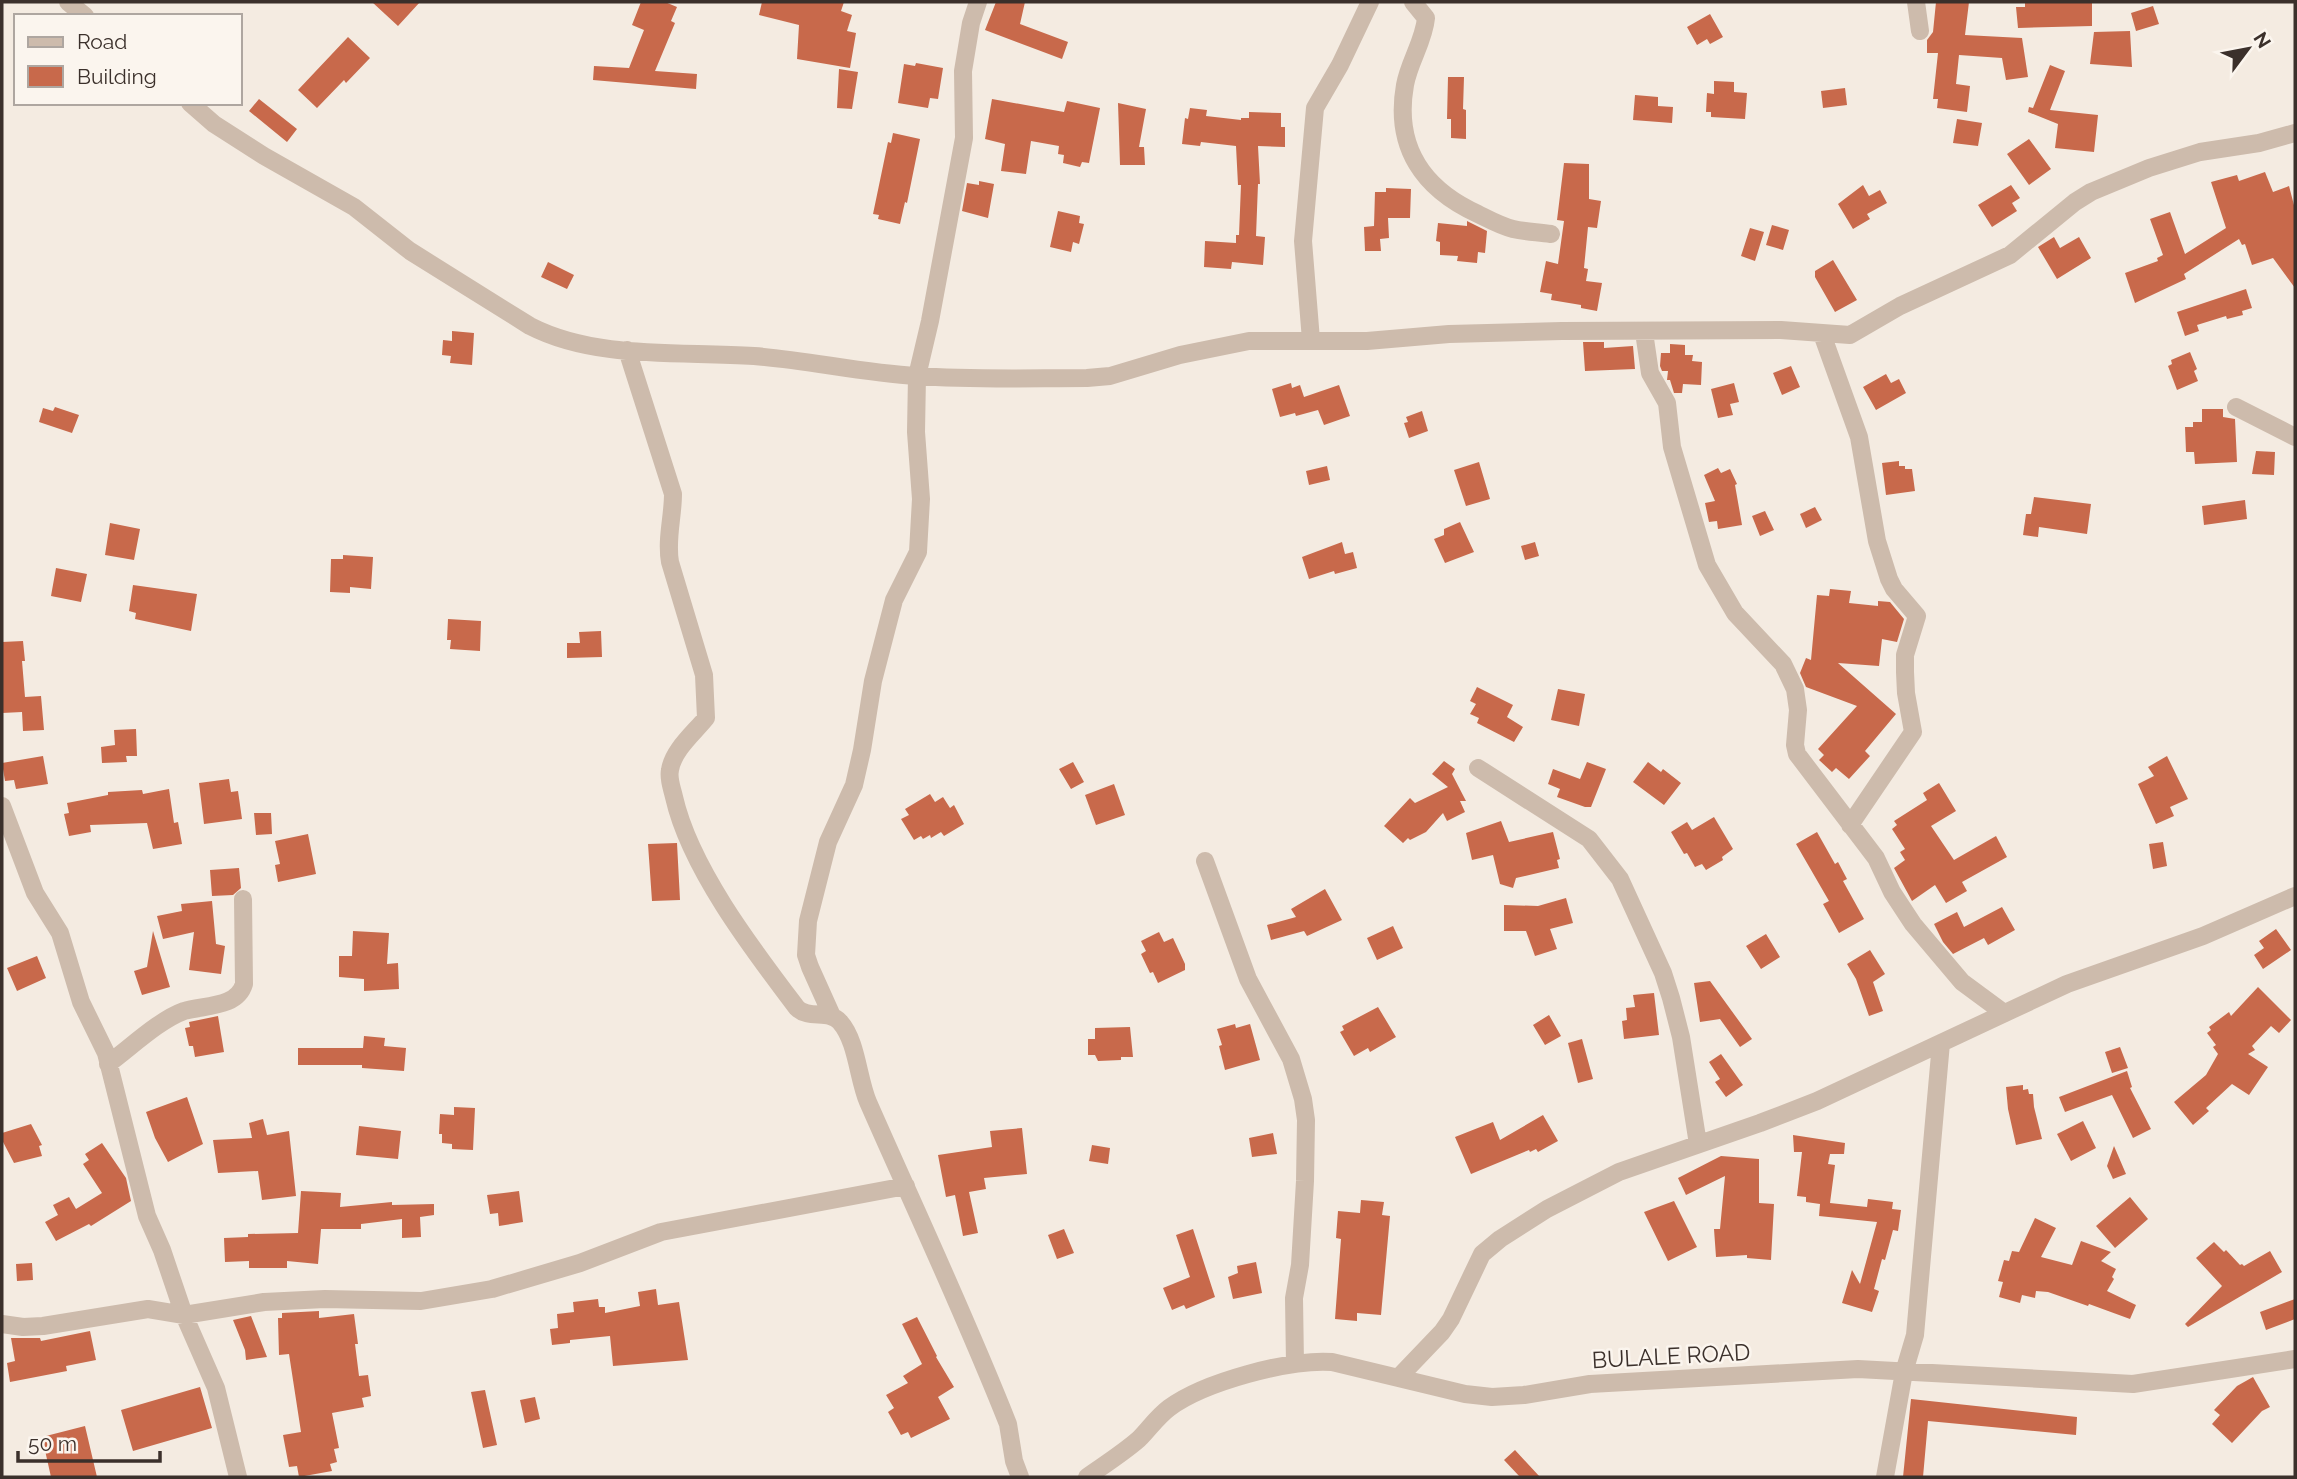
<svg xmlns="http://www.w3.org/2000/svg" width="2297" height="1479" font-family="Raleway,sans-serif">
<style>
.building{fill:#c8694b}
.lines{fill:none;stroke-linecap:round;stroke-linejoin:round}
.minor{stroke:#cdbbac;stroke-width:18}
.labels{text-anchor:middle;stroke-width:5;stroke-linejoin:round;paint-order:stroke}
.street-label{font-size:23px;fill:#3b302b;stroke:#fbf5ee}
</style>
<rect width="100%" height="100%" fill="#f4ebe1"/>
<path class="building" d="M372 2H420L398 26Z
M641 2H665L677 7 671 21 675 23 655 71 697 74 696 89 593 80 594 66 629 68 644 30 632 25Z
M762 2H844L841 11 852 15 847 31 856 33 850 68 797 59 799 25 759 15Z
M996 2H1025L1020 24 1068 42 1062 59 985 30Z
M1936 2H1969L1965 35 2022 38 2028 77 2006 80 2002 58 1959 55 1956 84 1970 86 1967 112 1937 108 1938 99H1933L1938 53H1927V40L1933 32Z
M2025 2H2092V26L2018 28 2016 7H2025Z
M2153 6 2159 24 2136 31 2131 13Z
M1710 14 1723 37 1710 44 1707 39 1697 45 1687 27Z
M2130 31 2132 67 2090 64 2094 32Z
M348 37 370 58 346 83 344 80 317 108 298 90Z
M916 63 943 68 938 99 930 98 928 108 898 103 904 64 915 66Z
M2050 65 2065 71 2050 110 2098 115 2094 152 2055 148 2058 124 2028 112 2029 107 2033 108Z
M839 69 858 72 852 109 837 108Z
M1448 77H1464L1463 109 1466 110V139L1451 138V119H1447Z
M1714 81 1734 82V92L1747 93 1745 119 1711 117V112H1706L1707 93 1714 94Z
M1845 88 1847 105 1823 108 1821 91Z
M1635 95 1658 97V106L1673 107 1672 123 1633 120Z
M259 99 297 129 287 142 249 111Z
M992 99 1064 112 1067 101 1100 108 1089 163 1082 162 1080 167 1063 163 1064 155 1058 154 1059 146 1031 141 1026 174 1001 171 1005 144 985 139Z
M1118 103 1146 109 1139 147H1144L1145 165H1120Z
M1190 108 1207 110 1206 116 1241 120V118H1249V112L1281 113V127H1285V147L1258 146 1260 184H1258L1256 236 1265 237 1263 265 1232 262 1231 269 1204 267 1205 241 1236 243V235H1239L1241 185H1238L1236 146 1201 142 1200 146 1182 144 1185 118 1188 119Z
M1957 119 1982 123 1978 146 1953 143Z
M893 133 920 139 907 203 905 202 900 224 878 219 879 215 873 214 888 142 891 143Z
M2029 139 2051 169 2029 185 2007 154Z
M1564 163 1589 164V199L1601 201 1597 228 1588 227 1584 268 1588 269 1586 281 1602 283 1597 311 1581 308V305L1551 300 1552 294 1540 292 1546 261 1558 264 1564 221 1557 220Z
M2265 172 2273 192 2289 186 2295 209V288L2273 258 2252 265 2245 244 2242 245 2239 239 2184 274 2186 279 2135 303 2125 273 2158 261 2157 258 2163 255 2150 219 2170 212 2185 254 2226 228 2211 182 2237 175 2239 181Z
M979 181 994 184 988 218 962 211 967 183 979 185Z
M1863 185 1869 196 1880 190 1887 203 1867 214 1870 219 1853 229 1838 204Z
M2011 185 2020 198 2012 203 2017 211 1992 227 1978 205Z
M1386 188 1411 189 1410 218H1388L1389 238 1380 239 1381 251H1365L1364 227 1374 226 1375 192H1386Z
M1058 211 1080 216 1079 223 1084 224 1079 244 1073 242 1071 252 1050 247Z
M1467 221 1487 231 1485 253 1478 252 1477 263 1457 261 1458 256 1440 255V242L1436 241 1438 223 1467 226Z
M1772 225 1789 230 1783 250 1766 245Z
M1750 228 1764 232 1755 261 1741 256Z
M2054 237 2060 248 2079 237 2091 258 2057 279 2038 247Z
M1833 260 1857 300 1835 312 1815 277V271Z
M548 262 574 275 567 289 541 277Z
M2246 289 2252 308 2242 311 2243 315 2227 319 2226 316 2197 325 2199 331 2185 336 2177 312Z
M452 331 474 333 472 365 450 363 451 356 442 355 443 340 452 341Z
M1583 342H1604V348L1633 346 1635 369 1585 371Z
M1670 344 1685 345V355H1693L1692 361 1702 362 1701 385 1683 384 1682 393H1674L1670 380H1667L1668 371H1662L1660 366 1661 353H1670Z
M2190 352 2197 369 2194 371 2198 381 2177 390 2168 366 2172 364 2171 360Z
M1791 366 1800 387 1782 395 1773 373Z
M1886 374 1891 383 1899 379 1906 393 1876 410 1863 387Z
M1291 383 1292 388 1300 385 1304 397 1339 385 1350 416 1324 425 1318 410 1296 416 1295 413 1280 417 1272 389Z
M1734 383 1739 402 1730 404 1733 415 1718 418 1711 389Z
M55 407 79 415 72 433 39 422 43 408 53 411Z
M2202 409H2223V417L2235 419 2237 462 2195 464 2194 452H2186L2185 427H2193V422H2202Z
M1422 411 1428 431 1409 438 1404 423 1408 422 1406 417Z
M2256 451 2275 452 2274 475 2252 474Z
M1899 461V466H1905V469H1912L1915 491 1886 495 1882 463Z
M1479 462 1490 499 1466 506 1454 470Z
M1327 466 1330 480 1309 485 1306 471Z
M1718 468 1721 473 1730 469 1737 484 1735 485 1742 525 1718 529 1717 521 1709 522 1705 503 1715 501 1704 475Z
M2034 497 2091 504 2087 534 2039 527 2038 537 2023 535 2026 514H2031Z
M2245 500 2247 519 2204 525 2202 506Z
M1815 507 1822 520 1806 528 1800 514Z
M1765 511 1774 530 1760 536 1752 516Z
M1460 522 1474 552 1445 563 1434 539 1444 535V529Z
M110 523 140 529 134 560 105 555Z
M1342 542 1345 554 1353 552 1357 568 1335 574 1334 571 1309 579 1302 557Z
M1535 542 1539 556 1525 560 1521 546Z
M343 555 373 557 371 589 350 587V593L330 592 331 559H343Z
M56 568 87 574 81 602 51 596Z
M133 585 197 594 191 631 135 619 136 613 129 611Z
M1830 589 1851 591 1849 603 1878 606V601L1890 602 1904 619 1897 642 1882 639 1879 666 1838 663 1896 714 1865 751 1870 756 1849 779 1836 768 1832 772 1819 760 1824 755 1818 749 1857 706 1806 687 1800 673 1806 658 1811 660 1817 595 1829 596Z
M448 619 481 621 480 651 450 649 451 640H447Z
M601 631 602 657 567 658V643H580L579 632Z
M23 641 25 661H22L25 697 41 696 44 730 23 731 22 712 2 713V642Z
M1477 687 1513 705 1507 717 1523 727 1514 742 1477 723 1479 718 1470 714 1476 704 1470 701Z
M1558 689 1585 694 1579 726 1551 720Z
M136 729 137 756H126L127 762 102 763 101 747 115 745 114 730Z
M43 756 48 784 16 789 14 780 5 781 2 763Z
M2167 756 2188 799 2170 807 2174 816 2156 824 2138 784 2154 776 2148 767Z
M1444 761 1455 769 1452 774 1466 801H1460L1465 812 1447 821 1443 813 1426 832 1410 840 1408 838 1403 843 1384 826 1410 798 1415 803 1448 787 1432 774Z
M1073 762 1084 782 1071 789 1059 769Z
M1587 762 1606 769 1591 807H1585L1557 797 1560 789 1548 784 1553 769 1580 779Z
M1648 762 1661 772 1663 769 1681 783 1664 805 1633 782Z
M229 779 231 792 238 791 242 819 204 824 199 783Z
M1939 783 1956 811 1931 826 1954 860 1996 836 2007 857 1962 882 1967 891 1946 903 1935 885 1912 901 1894 868 1905 860 1900 852 1905 849 1892 829 1897 825 1894 821 1927 800 1923 793Z
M1114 784 1125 815 1096 825 1085 795Z
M169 789 174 823 178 822 182 844 153 849 147 823 90 825 91 832 69 836 64 814 69 813 67 803 108 795V792L142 790 143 794Z
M930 794 935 802 943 797 950 808 954 805 964 824 944 836 941 832 931 838 930 835 923 839 921 836 914 840 901 819 909 815 905 809Z
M254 813H271L272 834 256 835Z
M1714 817 1733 849 1722 857 1723 860 1706 870 1702 864 1695 867 1687 853 1684 854 1671 832 1687 822 1692 830Z
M1501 821 1509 842 1553 832 1560 859 1557 860 1559 868 1516 878 1513 888 1500 884 1493 855 1472 860 1466 833Z
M1817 832 1835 864 1838 862 1847 879 1843 881 1864 919 1839 933 1823 904 1829 901 1796 844Z
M308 834 316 874 278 882 275 865 280 864 275 841Z
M2163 842 2167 866 2153 869 2149 844Z
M677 843 680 900 652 901 648 844Z
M239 868 241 888 233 895 212 896 210 870Z
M1325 889 1342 920 1307 936 1304 931 1271 940 1267 925 1296 917 1291 909Z
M1566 898 1573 923 1550 929 1557 949 1535 956 1526 931H1504V905L1538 906Z
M212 901 216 944 225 946 221 974 189 970 194 932 163 939 157 916 182 911 181 904Z
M2002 907 2015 930 1988 945 1984 938 1953 954 1943 942 1934 924 1957 912 1964 927Z
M1393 926 1403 948 1377 960 1367 938Z
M2276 929 2291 950 2263 969 2254 955 2264 948 2259 941Z
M153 931 170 987 142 995 134 971 147 967Z
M353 931 389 933 387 964 398 963 399 989 364 991V979L339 977V956H352Z
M1159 932 1164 942 1173 938 1185 964V970L1158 983 1153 972 1150 973 1141 954 1146 951 1141 941Z
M1766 934 1780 957 1761 969 1746 946Z
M1870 950 1885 974 1873 982 1883 1011 1869 1016 1856 979 1847 964Z
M37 956 46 978 17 991 7 968Z
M1710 981 1752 1039 1740 1047 1720 1019 1700 1022 1694 983Z
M2258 987 2291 1020 2279 1033 2271 1026 2252 1046 2255 1050 2248 1054 2268 1067 2249 1095 2232 1084 2206 1108 2209 1111 2193 1125 2174 1102 2206 1075 2218 1054 2213 1047 2216 1045 2207 1033 2211 1030 2209 1027 2229 1012 2231 1016Z
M1654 993 1659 1035 1624 1039 1622 1021 1627 1020 1626 1008 1635 1007 1633 995Z
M1378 1007 1396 1037 1370 1052 1368 1048 1354 1056 1340 1032 1344 1030 1342 1026Z
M1549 1015 1561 1036 1545 1045 1533 1025Z
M218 1016 224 1052 195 1057 193 1046H189L185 1028 190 1027 189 1022Z
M1235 1024 1236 1028 1250 1024 1260 1060 1225 1070 1219 1046 1222 1045 1217 1029Z
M1130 1027 1133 1057H1121V1060L1098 1061 1095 1055H1088V1039H1095V1028Z
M364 1036 385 1038 384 1046 406 1048 404 1071 362 1068V1065H298V1048H363Z
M1582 1039 1593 1079 1578 1083 1568 1043Z
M2120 1047 2128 1068 2112 1073 2105 1052Z
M1721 1054 1743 1085 1726 1097 1715 1082 1720 1079 1709 1062Z
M2127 1071 2132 1087 2130 1088 2151 1129 2133 1138 2112 1095 2065 1112 2059 1097Z
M2023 1085V1090L2028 1089 2029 1094H2033L2034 1107 2042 1139 2016 1145 2008 1109 2006 1087Z
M187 1097 203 1144 168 1162 155 1138 146 1112Z
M454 1107 475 1108 473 1150 452 1149V1144L442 1143V1134H439L440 1114 454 1115Z
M1543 1115 1558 1141 1538 1152 1536 1149 1530 1152 1529 1150 1471 1174 1455 1137 1493 1122 1500 1140Z
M263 1119 267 1135 289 1131 296 1196 262 1200 258 1171 218 1173 213 1140 252 1138 249 1123Z
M2083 1121 2096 1148 2071 1161 2057 1134Z
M31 1124 42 1145 39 1146 42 1156 14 1163 2 1140V1133Z
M359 1126 401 1131 398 1159 356 1155Z
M1022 1128 1027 1174 984 1178 986 1189 969 1192 978 1233 963 1236 955 1195 946 1197 938 1155 992 1147 990 1131Z
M1273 1133 1277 1154 1252 1157 1249 1138Z
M1793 1135 1845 1143 1844 1154H1830L1828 1164 1835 1165 1830 1203 1867 1207 1868 1199 1893 1202 1892 1209 1901 1210 1898 1231 1893 1230 1885 1260 1882 1259 1874 1289 1879 1291 1872 1312 1842 1303 1852 1270 1860 1284 1877 1222 1819 1216 1820 1204 1806 1202V1197L1797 1196 1802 1152H1794Z
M102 1143 126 1178 131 1201 91 1226 89 1224 56 1241 45 1222 58 1215 53 1205 69 1197 76 1209 102 1193 83 1164 89 1160 85 1154Z
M1092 1145 1110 1148 1108 1164 1089 1161Z
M2114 1146 2126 1174 2113 1179 2107 1166Z
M1721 1156 1759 1159V1203L1774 1204 1771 1260 1747 1258V1255L1716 1257 1714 1229H1720L1725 1176 1686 1195 1678 1178Z
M301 1191 341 1193 340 1207 392 1202V1205L434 1204V1215L420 1217 421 1237 402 1238V1219L361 1224V1229H321L318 1264 287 1261V1268H249V1261L225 1262 224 1238 248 1237V1234L298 1233Z
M519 1191 523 1222 499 1226 498 1213 490 1214 487 1195Z
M2130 1197 2148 1219 2115 1248 2096 1226Z
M1361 1200 1384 1202 1382 1215 1390 1216 1381 1315 1357 1313V1321L1335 1319 1341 1239 1336 1238 1338 1211 1360 1213Z
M1674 1201 1697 1247 1668 1261 1644 1212Z
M2035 1218 2056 1228 2041 1257 2072 1265 2081 1241 2111 1252 2101 1261 2116 1269 2112 1277 2114 1279 2107 1291 2136 1305 2130 1319 2089 1304 2088 1306 2048 1292 2036 1291 2035 1298 2022 1295 2020 1303 1999 1297 2003 1282 1998 1281 2004 1260 2009 1261 2012 1251 2019 1252Z
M1064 1229 1074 1253 1057 1259 1048 1235Z
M1193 1229 1215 1297 1186 1309 1184 1305 1172 1310 1163 1288 1190 1277 1176 1235Z
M2214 1242 2224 1252 2226 1250 2240 1265 2242 1264 2244 1266 2270 1251 2282 1272 2188 1327 2185 1324 2222 1286 2196 1258Z
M1256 1262 1262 1293 1233 1299 1228 1277 1238 1273 1237 1266Z
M32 1263 33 1280 17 1281 16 1264Z
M656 1289 658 1305 679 1302 688 1360 613 1366 610 1336 570 1340V1343L552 1345 550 1329 558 1328 557 1314 574 1312 573 1302 598 1299 599 1307H605V1313L640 1306 638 1292Z
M2295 1299V1319L2266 1330 2260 1312Z
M319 1311V1318L354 1314 358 1344H355L359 1376 368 1375 371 1396 362 1398 364 1407 332 1413 339 1448 334 1449 337 1462 330 1464 332 1471 299 1477 297 1466 289 1467 283 1435 301 1432 289 1354 279 1355 278 1318H282V1313Z
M251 1316 267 1357 246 1360 245 1350 233 1320Z
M917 1317 937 1356 936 1357 954 1387 938 1397 950 1419 911 1438 908 1432 901 1435 888 1412 894 1408 886 1395 908 1383 903 1376 922 1364 902 1324Z
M90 1331 96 1360 66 1366 67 1371 10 1382 7 1363 15 1361 11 1338H40L41 1341Z
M2253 1377 2270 1407 2262 1411 2232 1443 2212 1424 2220 1415 2214 1410 2237 1386Z
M200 1387 212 1428 133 1451 121 1410Z
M485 1390 497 1445 483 1448 471 1392Z
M535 1397 540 1419 525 1423 520 1400Z
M1911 1399 2077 1417 2076 1435 1928 1421 1923 1477H1903Z
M85 1426 97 1477H51L42 1437Z
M1515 1450 1540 1477H1520L1504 1460Z"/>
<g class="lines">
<path class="minor" d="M68 2 85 16
M1413 2 1426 18C1424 41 1409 62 1405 85 1394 147 1423 189 1478 214 1490 220 1501 226 1513 229 1526 232 1538 232 1551 234
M1916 2 1920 31
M190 103 214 124 264 156 354 207 410 251 530 326C596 360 680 351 754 356 808 360 862 373 917 376 973 380 1030 378 1087 378L1110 376 1180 355 1249 341H1367L1449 334 1562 331 1781 330 1850 335 1900 306 2010 255 2075 202 2091 192 2149 168 2200 152 2259 143 2295 133
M1644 332 1650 373 1667 403 1672 447 1707 565 1735 613 1783 664 1795 689 1798 710 1795 745 1797 754 1876 858 1892 892 1913 924 1962 982 2004 1013
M1822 334 1859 437 1877 541 1889 579 1894 589 1917 616 1905 655V672L1906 693 1913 732 1850 825
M1311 340 1303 241 1315 108 1340 65 1370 2
M627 350 673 494C673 517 666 539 670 562L704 675 706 718C694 733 673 750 670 770 668 779 672 788 674 797 690 868 753 950 797 1008 809 1020 829 1009 840 1022 857 1041 858 1079 868 1102 915 1209 965 1315 1008 1424L1014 1461 1020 1477
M2236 407 2295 437
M1478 768 1589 839 1620 879 1663 973 1671 998 1681 1037 1698 1144
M2 806 35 893 60 933 81 1002 106 1053 147 1216 162 1250 184 1315 216 1388 238 1477
M1205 861 1248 979 1291 1059 1303 1099 1306 1120 1305 1181 1300 1265 1294 1298 1295 1364
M832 1016 810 967 806 955 808 921 828 842 854 785 862 750 873 681 894 600 918 552 921 499 916 432 917 376 930 321 964 138 963 71 971 23 978 2
M108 1064C130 1048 159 1020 184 1011 204 1005 237 1008 244 984L243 899
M2 1324 23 1327 43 1326 148 1309 184 1315 264 1302 325 1299 421 1301 492 1289 580 1263 661 1232 906 1186
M1399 1377 1442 1332 1451 1319 1482 1254 1500 1239 1547 1209 1619 1172 1760 1123 1817 1101 2067 984 2203 936 2295 896
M1087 1477C1104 1465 1123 1453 1139 1439 1149 1429 1157 1417 1169 1408 1204 1382 1289 1359 1332 1362L1465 1394 1492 1397 1524 1395 1590 1384 1858 1369 2133 1384 2295 1359
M1885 1477 1904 1372 1915 1335 1941 1043"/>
</g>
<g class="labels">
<g class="street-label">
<text transform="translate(1671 1356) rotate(-3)" y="8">BULALE ROAD</text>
</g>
</g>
<rect width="2297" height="1479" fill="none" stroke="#3b302b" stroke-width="7"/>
<rect x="14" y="14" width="228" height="91" fill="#fbf5ee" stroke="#aea6a0" stroke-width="2"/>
<rect x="28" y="37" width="35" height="10" fill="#cdbbac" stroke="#aea6a0" stroke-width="2"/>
<text x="77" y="49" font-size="21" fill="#3b302b">Road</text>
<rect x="28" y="66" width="35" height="21" fill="#c8694b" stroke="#aea6a0" stroke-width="2"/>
<text x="77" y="84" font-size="21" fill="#3b302b">Building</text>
<g transform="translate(2248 49) rotate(58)" stroke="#fbf5ee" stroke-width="5" paint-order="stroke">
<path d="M0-5L12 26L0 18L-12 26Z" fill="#3b302b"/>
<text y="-10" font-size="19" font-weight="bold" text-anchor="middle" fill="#3b302b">N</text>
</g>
<path d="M18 1451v10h142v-10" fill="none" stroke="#3b302b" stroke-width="3.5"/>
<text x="28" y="1451" font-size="21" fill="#3b302b" stroke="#fbf5ee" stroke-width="5" paint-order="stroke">50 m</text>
</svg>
